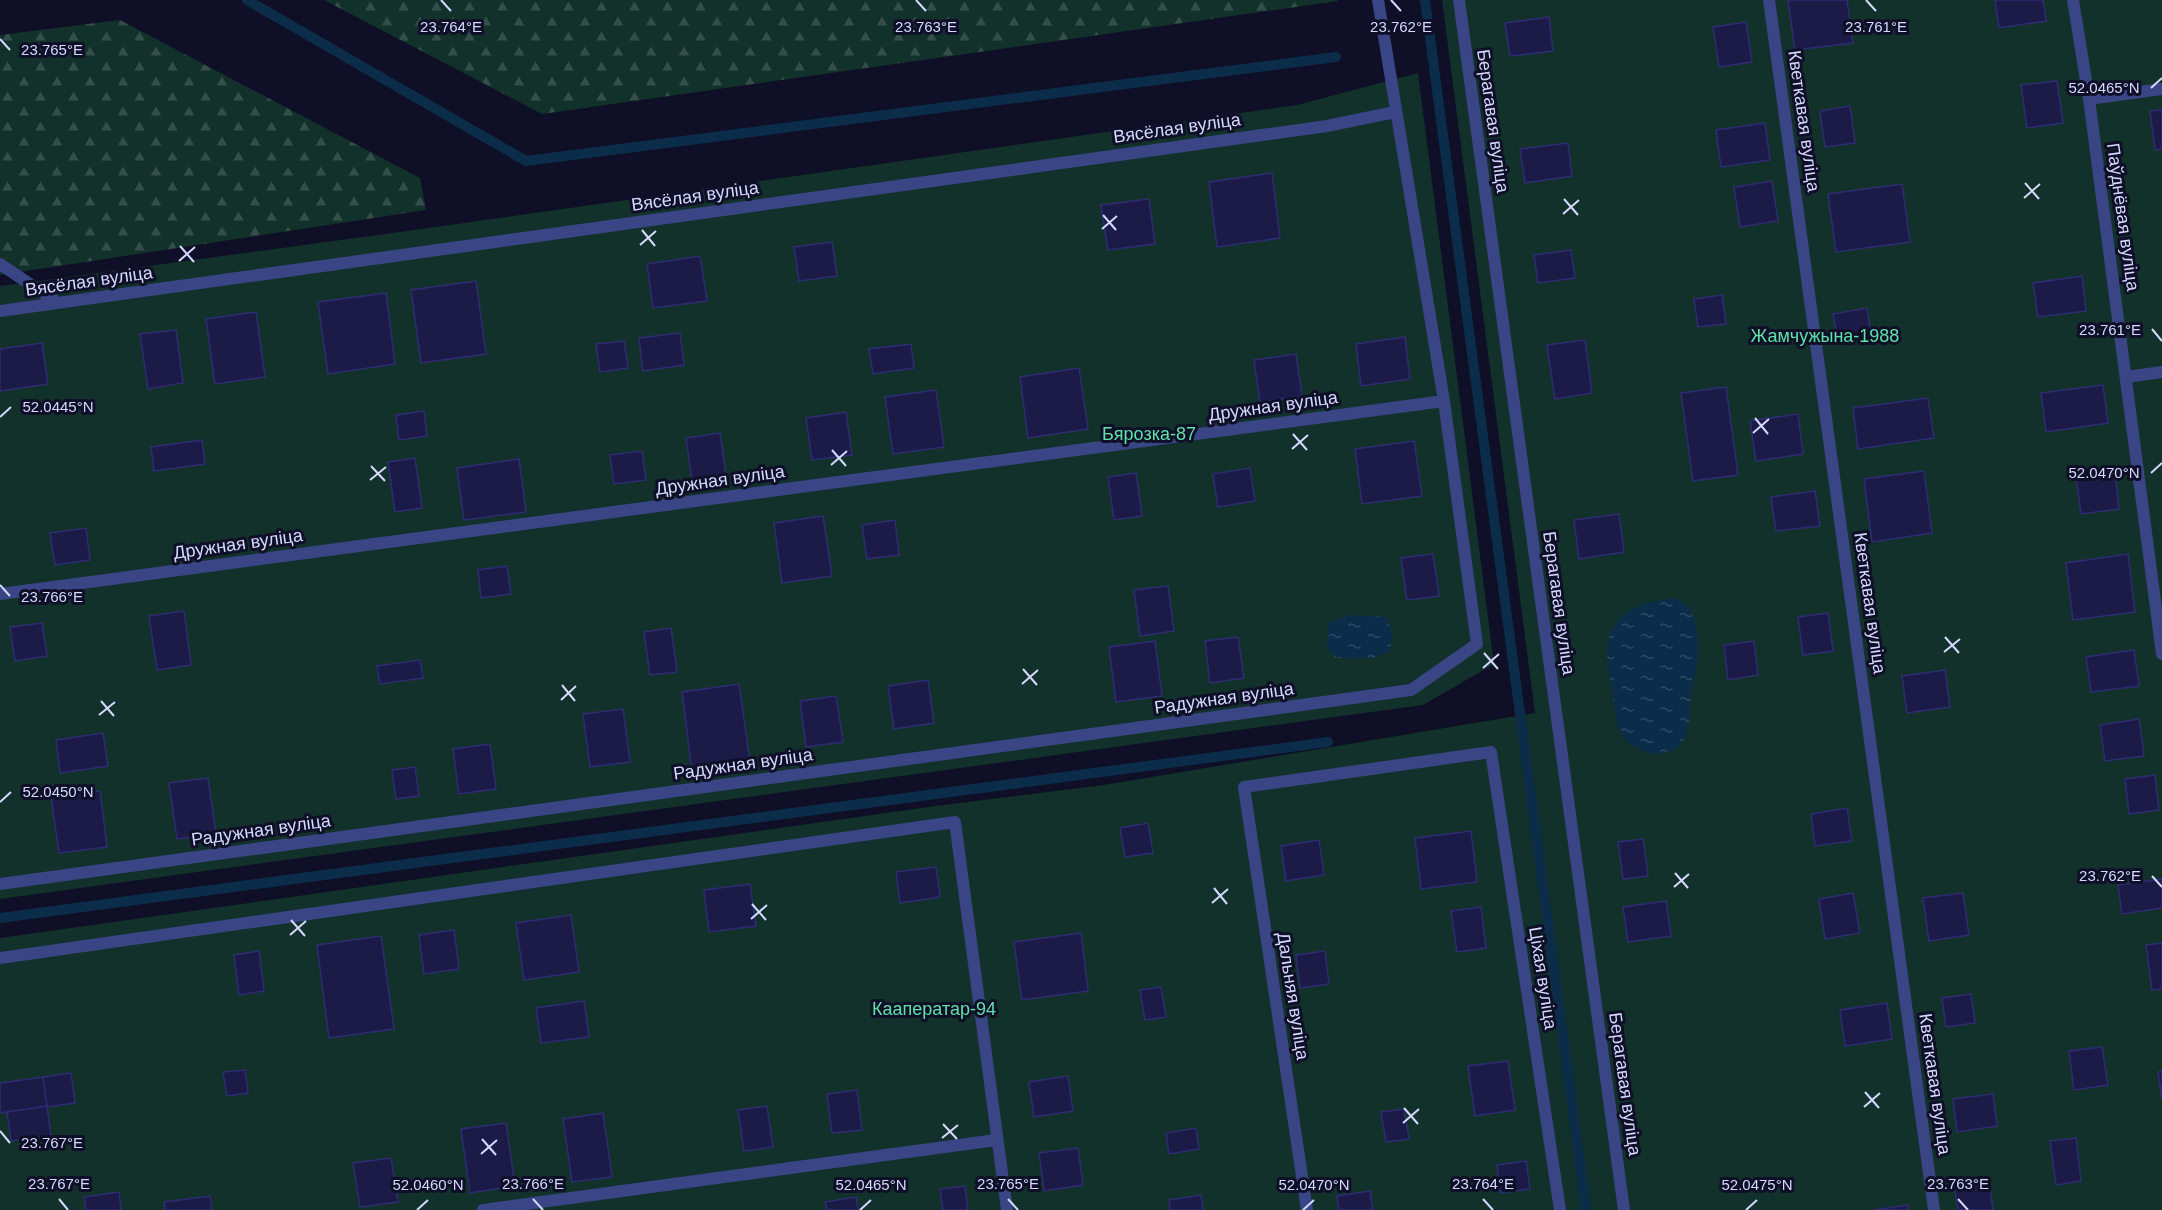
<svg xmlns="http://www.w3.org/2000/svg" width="2162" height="1210" font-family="Helvetica,sans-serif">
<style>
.forest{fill:url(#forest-firs)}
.garden{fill:#12312a}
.water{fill:url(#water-ripples)}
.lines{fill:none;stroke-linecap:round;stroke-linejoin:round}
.stream{stroke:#0c2d49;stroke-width:10}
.building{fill:#1c1b48;stroke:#2e2d74;stroke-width:1.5}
.lane{stroke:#3a4586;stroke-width:12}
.ticks{fill:none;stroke:#d5d8ff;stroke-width:2}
.labels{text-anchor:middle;stroke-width:6;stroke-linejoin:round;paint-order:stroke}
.street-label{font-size:18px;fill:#d5d8ff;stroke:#0f0f27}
.park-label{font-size:18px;fill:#5fe1a8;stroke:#0f0f27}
.ticks-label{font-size:15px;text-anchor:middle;fill:#d5d8ff;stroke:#0f0f27;stroke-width:6;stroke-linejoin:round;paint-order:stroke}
</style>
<defs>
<pattern id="forest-firs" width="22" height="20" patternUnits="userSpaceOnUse" patternTransform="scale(1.5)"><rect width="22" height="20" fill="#12312a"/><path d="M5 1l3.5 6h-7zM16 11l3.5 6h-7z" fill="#344e4a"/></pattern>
<pattern id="water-ripples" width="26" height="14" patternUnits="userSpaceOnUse" patternTransform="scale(1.5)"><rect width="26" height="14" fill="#0c2d49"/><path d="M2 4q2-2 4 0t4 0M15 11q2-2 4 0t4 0" fill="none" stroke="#2e4b64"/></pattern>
</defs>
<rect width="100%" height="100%" fill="#0f0f27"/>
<path class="forest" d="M324 0H1338V1L542 114Z
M120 20 420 178 426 210 0 275V35Z"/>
<path class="garden" d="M1442 0H2162V1210H0V938L936 806 1104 785 1535 713Z
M1418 73 1494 664 1423 705 0 899V286L400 232 1297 105Z"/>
<path class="water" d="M1674 598C1677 600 1683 602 1686 605 1699 617 1700 650 1697 666 1696 674 1693 681 1692 688 1689 712 1695 751 1659 754 1648 755 1630 746 1623 737 1616 725 1613 702 1612 688 1610 676 1607 664 1607 652 1607 613 1642 601 1674 598Z
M1353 615 1387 617 1393 635 1389 652 1373 658H1335L1327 647 1329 622Z"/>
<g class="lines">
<path class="stream" d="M247 0 526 161 1336 57
M1425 0 1586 1210
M0 918 1328 742"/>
</g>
<path class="building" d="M1788 0H1847L1853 43 1795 50Z
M1995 0H2043L2046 21 1999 28Z
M1549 17 1553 51 1510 56 1505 23Z
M1746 22 1752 62 1719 67 1713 27Z
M2057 81 2063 123 2027 128 2021 85Z
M1850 106 1855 143 1825 147 1820 111Z
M2162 110V149L2155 150 2150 111Z
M1765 123 1770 160 1721 167 1716 130Z
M1568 143 1572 176 1525 183 1520 149Z
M1272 173 1280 238 1217 247 1209 182Z
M1772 181 1778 221 1740 227 1734 187Z
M1902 184 1910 242 1836 252 1828 194Z
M1149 199 1155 244 1108 250 1101 205Z
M832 242 837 276 799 281 794 247Z
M1571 250 1575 278 1538 283 1534 255Z
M700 256 707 301 653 308 647 264Z
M2082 276 2086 311 2038 317 2033 283Z
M476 281 486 354 421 363 411 290Z
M386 293 395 364 328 374 318 302Z
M1722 295 1726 324 1698 327 1694 299Z
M1867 308 1871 335 1838 341 1833 314Z
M256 312 265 377 215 384 206 319Z
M176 330 183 383 148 389 140 334Z
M680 333 684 365 643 371 639 338Z
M1405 337 1410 379 1361 386 1356 344Z
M1585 340 1592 393 1555 399 1547 345Z
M624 341 628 368 600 372 596 344Z
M42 343 48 384 0 391V349Z
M911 344 914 368 873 374 869 349Z
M1296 354 1302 396 1260 402 1254 360Z
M1079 368 1088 429 1028 438 1020 377Z
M2103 385 2108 423 2046 432 2041 393Z
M1726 387 1738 475 1693 481 1681 393Z
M936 390 944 447 893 454 885 397Z
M1928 398 1934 438 1858 449 1853 408Z
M424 411 427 436 399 440 396 415Z
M846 412 852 455 812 460 806 418Z
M1798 414 1803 454 1756 461 1750 421Z
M720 433 726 475 692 480 686 438Z
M202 440 205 464 154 471 151 447Z
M1414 441 1422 496 1362 504 1355 449Z
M642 451 646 480 614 484 610 455Z
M415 458 422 508 395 512 388 462Z
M519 459 526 512 464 520 457 468Z
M1250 468 1255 501 1218 507 1213 474Z
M1924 471 1932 533 1872 542 1864 479Z
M2115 472 2119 509 2081 514 2076 477Z
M1136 473 1142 516 1114 520 1108 477Z
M1815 491 1820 526 1776 531 1771 497Z
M1619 514 1624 552 1579 559 1574 520Z
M823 516 832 576 782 583 774 523Z
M895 520 899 555 867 559 862 525Z
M86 528 90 560 55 565 50 533Z
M1433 554 1439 596 1407 600 1401 558Z
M2128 554 2135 612 2073 620 2066 563Z
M507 566 511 594 481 598 478 570Z
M1168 586 1174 631 1140 636 1134 590Z
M184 611 191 665 157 670 149 616Z
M1828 613 1833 651 1803 655 1798 617Z
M42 623 47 656 15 661 10 627Z
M671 628 677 672 650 675 644 632Z
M1238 637 1244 678 1210 683 1205 641Z
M1155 641 1162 696 1116 702 1109 647Z
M1754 641 1758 675 1728 680 1724 645Z
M2134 650 2139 686 2091 692 2086 657Z
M420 660 423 678 380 684 377 666Z
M1945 670 1950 707 1907 713 1902 676Z
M928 680 934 723 894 729 888 686Z
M739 684 750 762 692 771 682 692Z
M836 696 843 742 806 747 800 701Z
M623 709 630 762 590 767 583 714Z
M2139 719 2144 756 2105 761 2100 725Z
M103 733 108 766 60 773 56 740Z
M490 744 496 789 459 794 453 749Z
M415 767 419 796 396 799 392 770Z
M2155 775 2159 810 2129 814 2125 779Z
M208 778 216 834 177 839 169 783Z
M100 791 107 847 59 853 51 797Z
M1847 808 1852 841 1815 846 1811 814Z
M1148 823 1153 853 1125 857 1120 828Z
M1471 831 1477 882 1421 889 1415 838Z
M1643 839 1648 876 1623 879 1618 842Z
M1319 840 1324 875 1286 881 1281 846Z
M936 867 940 897 900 903 896 872Z
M2162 879V908L2122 914 2118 885Z
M750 884 756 926 709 932 704 890Z
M1853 893 1860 933 1825 939 1819 899Z
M1963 893 1969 935 1929 941 1923 898Z
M1666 901 1671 936 1628 942 1623 907Z
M1481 907 1486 948 1457 952 1451 911Z
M571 915 579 972 524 980 516 923Z
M454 930 459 969 424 974 419 935Z
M1081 933 1088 991 1022 1000 1014 942Z
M381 936 394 1029 329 1038 317 945Z
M2162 943V989L2152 990 2146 945Z
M259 951 264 991 239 995 234 955Z
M1325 951 1329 984 1300 988 1296 955Z
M1161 987 1166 1017 1145 1020 1140 990Z
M1971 994 1975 1023 1946 1027 1942 998Z
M584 1001 589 1037 541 1043 536 1008Z
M1887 1003 1892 1039 1845 1046 1840 1010Z
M2102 1047 2108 1085 2074 1090 2069 1051Z
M1508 1061 1515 1110 1475 1116 1468 1066Z
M245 1070 248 1093 227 1096 223 1072Z
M2162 1071V1101L2158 1072Z
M71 1073 75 1103 47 1107 43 1077Z
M1068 1076 1073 1111 1034 1117 1029 1082Z
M43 1077 47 1106 0 1113V1083Z
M857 1090 862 1130 832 1133 827 1094Z
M1993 1094 1997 1126 1957 1132 1953 1099Z
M47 1106 51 1136 11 1141 7 1112Z
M767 1106 773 1147 744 1151 738 1110Z
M1404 1109 1409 1139 1386 1142 1381 1112Z
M603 1113 612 1177 572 1182 563 1119Z
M506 1123 515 1186 470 1193 461 1129Z
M1196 1128 1199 1149 1169 1154 1166 1133Z
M2076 1138 2081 1181 2056 1185 2050 1141Z
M1078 1148 1083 1185 1044 1191 1039 1153Z
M391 1158 398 1202 360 1207 353 1163Z
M1526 1161 1530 1189 1500 1193 1497 1165Z
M1989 1181 1993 1210H1958L1954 1186Z
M965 1186 968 1210H943L940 1189Z
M1370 1191 1373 1210H1339L1337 1196Z
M119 1192 121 1210H86L84 1197Z
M1201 1195 1203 1210H1170L1169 1200Z
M210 1196 212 1210H165L164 1202Z
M856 1197 858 1210H827L825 1202Z
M1908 1205V1210H1873Z"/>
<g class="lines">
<path class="lane" d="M1459 0 1624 1210
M1769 0 1934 1210
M2073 0 2089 99 2162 654
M2089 99 2162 89
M0 264 58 303
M0 311 1327 126 1395 112
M2127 377 2162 372
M0 594 1444 401
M0 884 1411 690 1477 644 1444 401 1378 0
M0 958 955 822 1007 1210
M483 1210 996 1140
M1307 1210 1244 787 1491 752 1560 1210"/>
</g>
<path class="ticks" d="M441 0 451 11M916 0 926 11M1391 0 1401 11M1866 0 1876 11M0 39 10 50M2151 88 2162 78M2025 183 2039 199M2024 198 2040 184M1564 199 1578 215M1563 214 1579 200M1103 215 1116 230M1102 229 1117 216M642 230 655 246M640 245 656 231M180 246 194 262M179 261 195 247M2152 329 2162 341M0 417 11 407M1755 418 1768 434M1753 433 1769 419M1293 434 1307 450M1292 449 1308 435M832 450 846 466M831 465 847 451M371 466 385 481M2151 473 2162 463M370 480 386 467M0 585 10 596M1945 637 1959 653M1944 652 1960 639M1484 653 1498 669M1483 668 1499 654M1023 669 1037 685M1022 684 1038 670M562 685 575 701M561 700 576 686M101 701 114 716M99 715 115 702M0 802 11 792M1675 873 1688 888M2152 876 2162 887M1674 887 1689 874M1214 888 1227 904M1212 903 1228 889M752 904 766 920M751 919 767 905M291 920 305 936M290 935 306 921M1865 1092 1879 1108M1864 1107 1880 1093M1404 1108 1418 1124M1403 1123 1419 1109M943 1124 957 1139M0 1131 10 1143M942 1138 958 1125M482 1139 496 1155M481 1154 497 1140M59 1199 68 1210M533 1199 543 1210M1008 1199 1018 1210M1483 1199 1493 1210M1958 1199 1968 1210M417 1210 428 1200M860 1210 871 1200M1303 1210 1314 1200M1746 1210 1757 1200"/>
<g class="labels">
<g class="street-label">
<text transform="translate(1493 121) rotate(82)" y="6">Берагавая вуліца</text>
<text transform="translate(1804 121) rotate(82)" y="6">Кветкавая вуліца</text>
<text transform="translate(1177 128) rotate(-8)" y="6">Вясёлая вуліца</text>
<text transform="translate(695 196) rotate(-8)" y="6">Вясёлая вуліца</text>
<text transform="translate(2123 217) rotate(82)" y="6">Паўднёвая вуліца</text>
<text transform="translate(89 281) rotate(-8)" y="6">Вясёлая вуліца</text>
<text transform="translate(1273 406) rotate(-8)" y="6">Дружная вуліца</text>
<text transform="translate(720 480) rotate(-8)" y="6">Дружная вуліца</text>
<text transform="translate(238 544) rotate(-8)" y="6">Дружная вуліца</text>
<text transform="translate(1559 603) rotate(82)" y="6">Берагавая вуліца</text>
<text transform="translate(1870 603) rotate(82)" y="6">Кветкавая вуліца</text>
<text transform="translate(1224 698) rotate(-8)" y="6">Радужная вуліца</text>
<text transform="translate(743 764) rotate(-8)" y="6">Радужная вуліца</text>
<text transform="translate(261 830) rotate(-8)" y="6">Радужная вуліца</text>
<text transform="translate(1543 978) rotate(81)" y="6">Ціхая вуліца</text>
<text transform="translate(1293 996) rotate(81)" y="6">Дальняя вуліца</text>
<text transform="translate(1625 1084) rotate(82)" y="6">Берагавая вуліца</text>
<text transform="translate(1935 1084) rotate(82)" y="6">Кветкавая вуліца</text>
</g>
<g class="park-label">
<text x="1825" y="342">Жамчужына-1988</text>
<text x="1149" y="440">Бярозка-87</text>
<text x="934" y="1015">Кааператар-94</text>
</g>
</g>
<g class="ticks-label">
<text x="926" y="32">23.763°E</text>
<text x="451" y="32">23.764°E</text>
<text x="1401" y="32">23.762°E</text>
<text x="1876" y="32">23.761°E</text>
<text x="52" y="55">23.765°E</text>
<text x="2104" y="93">52.0465°N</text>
<text x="2110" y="335">23.761°E</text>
<text x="58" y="412">52.0445°N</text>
<text x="2104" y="478">52.0470°N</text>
<text x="52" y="602">23.766°E</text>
<text x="58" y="797">52.0450°N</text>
<text x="2110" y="881">23.762°E</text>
<text x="52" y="1148">23.767°E</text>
<text x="59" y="1189">23.767°E</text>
<text x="533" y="1189">23.766°E</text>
<text x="1008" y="1189">23.765°E</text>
<text x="1483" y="1189">23.764°E</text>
<text x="1958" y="1189">23.763°E</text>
<text x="428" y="1190">52.0460°N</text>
<text x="871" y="1190">52.0465°N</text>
<text x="1314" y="1190">52.0470°N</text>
<text x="1757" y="1190">52.0475°N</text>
</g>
</svg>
